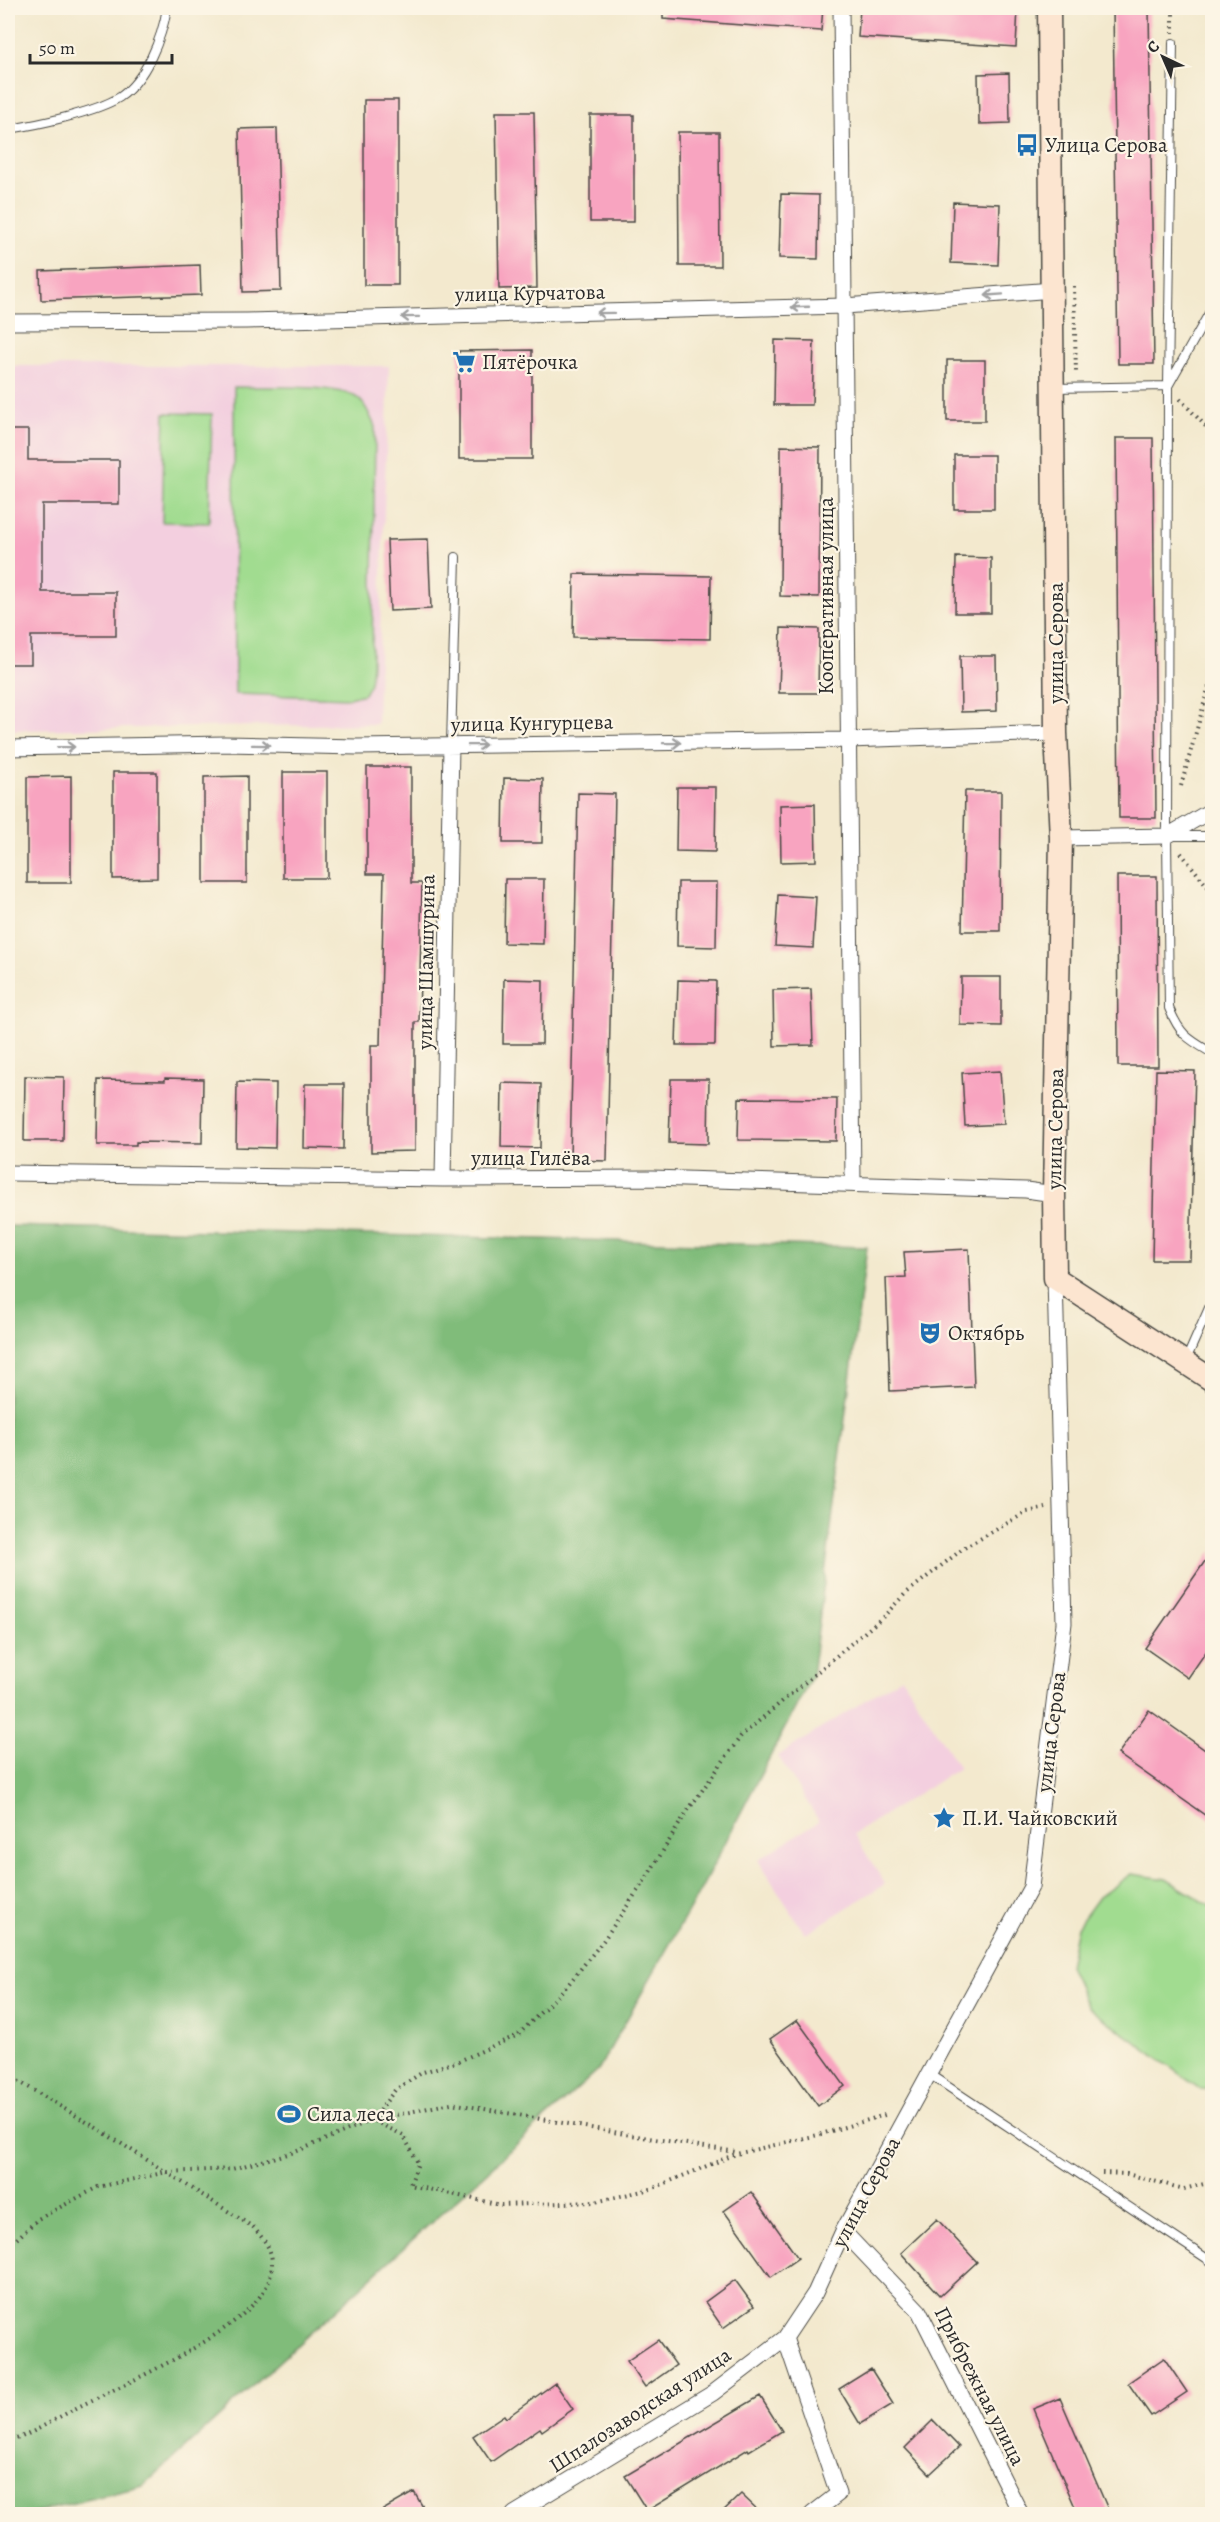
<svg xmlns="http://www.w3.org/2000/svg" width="1220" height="2522" font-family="Alegreya,serif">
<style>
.built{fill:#f3cfdf}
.green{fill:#a1dc90;stroke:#66845e;stroke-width:1.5}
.forest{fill:#80bc7a;stroke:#567452;stroke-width:1.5}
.building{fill:#f8a4c0}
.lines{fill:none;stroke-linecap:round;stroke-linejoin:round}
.service-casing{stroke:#494843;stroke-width:10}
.minor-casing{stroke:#494843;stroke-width:17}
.secondary-casing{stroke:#494843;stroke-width:25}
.path{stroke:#494843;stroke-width:4;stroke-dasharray:1.5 4.5;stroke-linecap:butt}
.service{stroke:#fff;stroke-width:8}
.minor{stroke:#fff;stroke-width:15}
.secondary{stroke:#fce5d0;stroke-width:22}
.oneway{stroke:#a0a0a0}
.labels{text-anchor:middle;stroke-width:4.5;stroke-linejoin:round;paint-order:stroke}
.poi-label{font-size:21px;fill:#2b2b2b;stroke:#fcf5e5;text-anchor:start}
.street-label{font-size:21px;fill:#2b2b2b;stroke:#fcf5e5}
</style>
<rect width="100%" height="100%" fill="#fcf5e5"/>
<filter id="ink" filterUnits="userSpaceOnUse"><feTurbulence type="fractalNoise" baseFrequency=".0167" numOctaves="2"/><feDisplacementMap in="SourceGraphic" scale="12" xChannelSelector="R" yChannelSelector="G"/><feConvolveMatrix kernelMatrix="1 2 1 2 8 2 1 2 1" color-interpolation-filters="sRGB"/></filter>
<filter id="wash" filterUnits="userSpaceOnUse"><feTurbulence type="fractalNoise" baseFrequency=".008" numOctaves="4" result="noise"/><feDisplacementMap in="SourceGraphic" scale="24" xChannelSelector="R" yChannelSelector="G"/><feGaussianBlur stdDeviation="1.35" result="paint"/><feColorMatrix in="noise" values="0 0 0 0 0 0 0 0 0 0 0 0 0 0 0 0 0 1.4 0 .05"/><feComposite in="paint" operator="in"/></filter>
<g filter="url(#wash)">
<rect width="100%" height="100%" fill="#f3e9ce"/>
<path class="built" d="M8 366H389L377 724 8 730Z
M902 1677 959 1768 854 1834 885 1884 805 1934 758 1860 819 1821 778 1756Z"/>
<path class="green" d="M234 387C262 388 339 383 359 399 367 406 371 418 375 427L372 665 370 683 364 694 349 698 235 694Z
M165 413 212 414 209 523 162 522Z
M1131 1874 1166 1879 1212 1907V2090L1200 2089 1088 2007 1069 1966 1077 1927 1099 1897Z"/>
<path class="forest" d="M8 1226 867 1247 812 1676 701 1889 598 2070 143 2486 29 2514H8Z"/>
<g id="blocks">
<path class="building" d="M663 8H823L821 31 663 19Z
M860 8H1018L1016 47 858 37Z
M1113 8H1149L1154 364H1118Z
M1009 73 1010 123 979 124 978 74Z
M364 100H398V285H364Z
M496 112H534L537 288 499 289Z
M590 115H634V222H590Z
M277 128 281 291 243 292 239 129Z
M678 132H719L720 266H679Z
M781 194 819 195 818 259 779 258Z
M953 202 1000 204 998 265 951 263Z
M200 265 201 295 41 300 40 271Z
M775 340 814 341 812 405H774Z
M532 350V459H459V351Z
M947 360H985V421H947Z
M8 430H28V460H119V504H42V592H116V636H31V664H8Z
M1116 438H1153L1156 818H1119Z
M781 446 820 447 819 597 780 596Z
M954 455H994V509H954Z
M428 539 431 609 390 611 387 540Z
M956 557 991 558V613H955Z
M574 574 711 576 710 639 573 637Z
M781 628 819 629 818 693H779Z
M960 656H996L997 711 961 712Z
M367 767H411V883H422L419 1022H415V1151L371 1152V1045H380L384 874H367Z
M113 772H157V878L113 879Z
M283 772H327V878H283Z
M71 776V883H27V777Z
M247 776V883H204V777Z
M504 778 543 779 542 843H503Z
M677 787H716L715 852 676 851Z
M965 791H1001L1000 931H962Z
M578 793 615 794 607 1161 570 1160Z
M815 804 816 861 781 862 780 805Z
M1117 876H1157L1158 1066H1118Z
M505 879H544L543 944 504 943Z
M678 882H717L716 947 677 946Z
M778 895 816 897 813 948 775 946Z
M961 977H1001V1026L960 1025Z
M504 979 543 980 542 1044H503Z
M678 980 716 981 715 1045H676Z
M811 989 813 1045 774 1046 773 990Z
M1156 1070 1195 1071 1190 1260H1152Z
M1000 1071 1004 1124 965 1126 962 1073Z
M25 1076 64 1077 63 1141H24Z
M165 1078 203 1079 202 1143 136 1142V1145H97L98 1080 165 1081Z
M671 1079H709L708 1144 669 1143Z
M237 1082 276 1083 275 1148 236 1147Z
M502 1083 541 1084 540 1148 501 1147Z
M305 1084H344L343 1149 304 1148Z
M739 1098 837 1099 836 1141 738 1140Z
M969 1249 974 1387 890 1391 886 1278 906 1277 904 1252Z
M1212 1551V1643L1188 1678 1145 1648Z
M1149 1710 1212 1755V1820L1118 1754Z
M797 2020 845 2086 818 2106 770 2039Z
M751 2192 798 2258 771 2277 724 2211Z
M937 2219 977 2262 940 2296 901 2253Z
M735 2280 754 2306 723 2328 705 2302Z
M658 2340 676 2365 645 2387 627 2361Z
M1164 2358 1187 2392 1151 2416 1128 2383Z
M871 2369 893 2404 860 2424 839 2389Z
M555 2383 573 2409 542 2431 540 2428 491 2462 473 2436 504 2415 506 2418Z
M760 2396 782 2431 749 2451 748 2449 647 2511 625 2476Z
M1060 2398 1110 2514H1078L1033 2409Z
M933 2420 959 2447 930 2474 905 2448Z
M414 2492 427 2514H376Z
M741 2494 762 2514H720Z"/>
</g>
</g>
<g filter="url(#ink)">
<use href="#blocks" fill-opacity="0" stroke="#494843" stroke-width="1.5"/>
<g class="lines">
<g class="service-casing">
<path id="service" d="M8 129C37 125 96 112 120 97 146 79 162 38 167 8
M1212 308 1168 386 1167 836 1169 1008C1180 1035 1188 1039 1212 1053
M1054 388 1168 386 1173 43
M451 745 456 557
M1175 836H1212
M8 944V956
M1186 1360 1212 1301
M929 2074 1212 2262"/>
</g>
<g class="minor-casing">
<path id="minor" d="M841 8 853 1183
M8 322 246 321 845 306 1053 290
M8 748 225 744 357 747 848 740 1056 733
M1061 838 1167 836 1212 810
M8 1173 443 1179 652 1178 1026 1190 1054 1194
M443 1179 451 745
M843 2231 919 2311 1021 2514
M785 2338 838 2494 812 2514
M514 2514 713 2393 785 2338 815 2293 843 2231 1031 1887 1064 1623 1055 1278"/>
</g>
<g class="secondary-casing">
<path id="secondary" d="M1049 8 1056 733 1061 838 1054 1194 1055 1278 1212 1380"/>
</g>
<path class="path" d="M1173 8V33
M1074 286 1076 375
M1180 399 1212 433
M1181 786 1212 675
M1181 853 1212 892
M8 2075 95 2127 253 2227C268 2244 277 2255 269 2280 253 2329 128 2382 82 2405 58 2417 33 2434 8 2442
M372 2120 395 2090 423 2072 459 2061 518 2035 567 1986 603 1941 647 1877 686 1813 741 1736 884 1616 905 1594 964 1548 1027 1512 1046 1508
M373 2120 451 2103 630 2135 737 2152
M1102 2173 1127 2174 1184 2189 1212 2182
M8 2247 38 2219 98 2187 167 2172 232 2169 295 2152 372 2120 403 2135 418 2163 410 2185 501 2205 595 2202 651 2189 736 2154 818 2135 888 2114"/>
<use href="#service" class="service"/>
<use href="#minor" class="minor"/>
<use href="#secondary" class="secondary"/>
</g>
<defs><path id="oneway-shaft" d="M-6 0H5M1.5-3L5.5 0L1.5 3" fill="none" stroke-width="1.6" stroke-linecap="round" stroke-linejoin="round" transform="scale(1.5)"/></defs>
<g class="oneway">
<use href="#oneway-shaft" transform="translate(994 295) rotate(176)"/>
<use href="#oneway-shaft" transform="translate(800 307) rotate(178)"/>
<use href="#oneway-shaft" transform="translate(605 313) rotate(179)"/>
<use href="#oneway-shaft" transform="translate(410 317) rotate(179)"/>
<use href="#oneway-shaft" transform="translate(672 743) rotate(-1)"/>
<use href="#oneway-shaft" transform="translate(261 745) rotate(1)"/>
<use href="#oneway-shaft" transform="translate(477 745) rotate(-1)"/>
<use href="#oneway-shaft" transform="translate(66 747) rotate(-1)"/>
</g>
</g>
<defs>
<g id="bus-bare" transform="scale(1.8)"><path d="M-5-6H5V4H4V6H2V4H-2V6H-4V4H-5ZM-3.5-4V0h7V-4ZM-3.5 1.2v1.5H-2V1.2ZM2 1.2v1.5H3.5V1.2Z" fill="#1f6fb2" stroke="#fcf5e5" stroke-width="2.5" paint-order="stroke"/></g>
<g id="supermarket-bare" transform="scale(1.8)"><path d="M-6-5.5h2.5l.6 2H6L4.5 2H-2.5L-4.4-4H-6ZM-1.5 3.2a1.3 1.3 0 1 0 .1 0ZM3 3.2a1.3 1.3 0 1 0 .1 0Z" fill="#1f6fb2" stroke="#fcf5e5" stroke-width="2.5" paint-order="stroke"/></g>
<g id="theatre-bare" transform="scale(1.8)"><path d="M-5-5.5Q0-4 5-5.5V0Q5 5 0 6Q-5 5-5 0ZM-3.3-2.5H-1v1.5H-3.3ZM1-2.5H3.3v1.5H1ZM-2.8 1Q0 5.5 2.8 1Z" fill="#1f6fb2" stroke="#fcf5e5" stroke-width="2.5" paint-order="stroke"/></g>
<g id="sight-bare" transform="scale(1.8)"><path d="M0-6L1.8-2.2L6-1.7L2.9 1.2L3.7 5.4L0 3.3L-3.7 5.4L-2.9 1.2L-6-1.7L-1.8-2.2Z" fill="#1f6fb2" stroke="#fcf5e5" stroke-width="2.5" paint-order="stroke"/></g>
<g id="stadium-bare" transform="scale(1.8)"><path d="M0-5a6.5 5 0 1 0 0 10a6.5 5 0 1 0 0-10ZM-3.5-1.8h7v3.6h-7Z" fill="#1f6fb2" stroke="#fcf5e5" stroke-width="2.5" paint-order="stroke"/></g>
</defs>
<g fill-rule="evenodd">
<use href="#bus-bare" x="1027" y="145"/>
<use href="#supermarket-bare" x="464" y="362"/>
<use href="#theatre-bare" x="930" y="1333"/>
<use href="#sight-bare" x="944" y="1818"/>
<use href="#stadium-bare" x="289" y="2114"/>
</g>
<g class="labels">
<g class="poi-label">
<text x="1045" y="152">Улица Серова</text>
<text x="482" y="369">Пятёрочка</text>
<text x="948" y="1340">Октябрь</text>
<text x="962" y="1825">П.И. Чайковский</text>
<text x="307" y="2121">Сила леса</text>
</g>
<g class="street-label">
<text transform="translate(530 293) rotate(-1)" y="7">улица Курчатова</text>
<text transform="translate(826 596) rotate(-90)" y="7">Кооперативная улица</text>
<text transform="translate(1056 643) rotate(-90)" y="7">улица Серова</text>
<text transform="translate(532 723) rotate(-1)" y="7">улица Кунгурцева</text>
<text transform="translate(426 962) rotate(-89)" y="7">улица Шамшурина</text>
<text transform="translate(1055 1129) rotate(-89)" y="7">улица Серова</text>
<text x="531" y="1165">улица Гилёва</text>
<text transform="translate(1051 1732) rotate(-83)" y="7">улица Серова</text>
<text transform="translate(866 2192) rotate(-62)" y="7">улица Серова</text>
<text transform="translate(980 2386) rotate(63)" y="7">Прибрежная улица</text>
<text transform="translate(640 2410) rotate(-33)" y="7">Шпалозаводская улица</text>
</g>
</g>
<rect width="1220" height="2522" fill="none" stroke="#fcf5e5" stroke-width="30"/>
<g transform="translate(1163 57) rotate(316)" stroke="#fcf5e5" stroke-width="4.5" paint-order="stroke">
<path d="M0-4.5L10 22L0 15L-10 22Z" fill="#2b2b2b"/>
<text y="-9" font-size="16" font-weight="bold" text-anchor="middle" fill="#2b2b2b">С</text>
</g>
<path d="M30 54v9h142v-9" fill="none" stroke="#2b2b2b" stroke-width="3"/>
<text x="39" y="54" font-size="18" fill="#2b2b2b" stroke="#fcf5e5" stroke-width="4.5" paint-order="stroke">50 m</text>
</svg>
